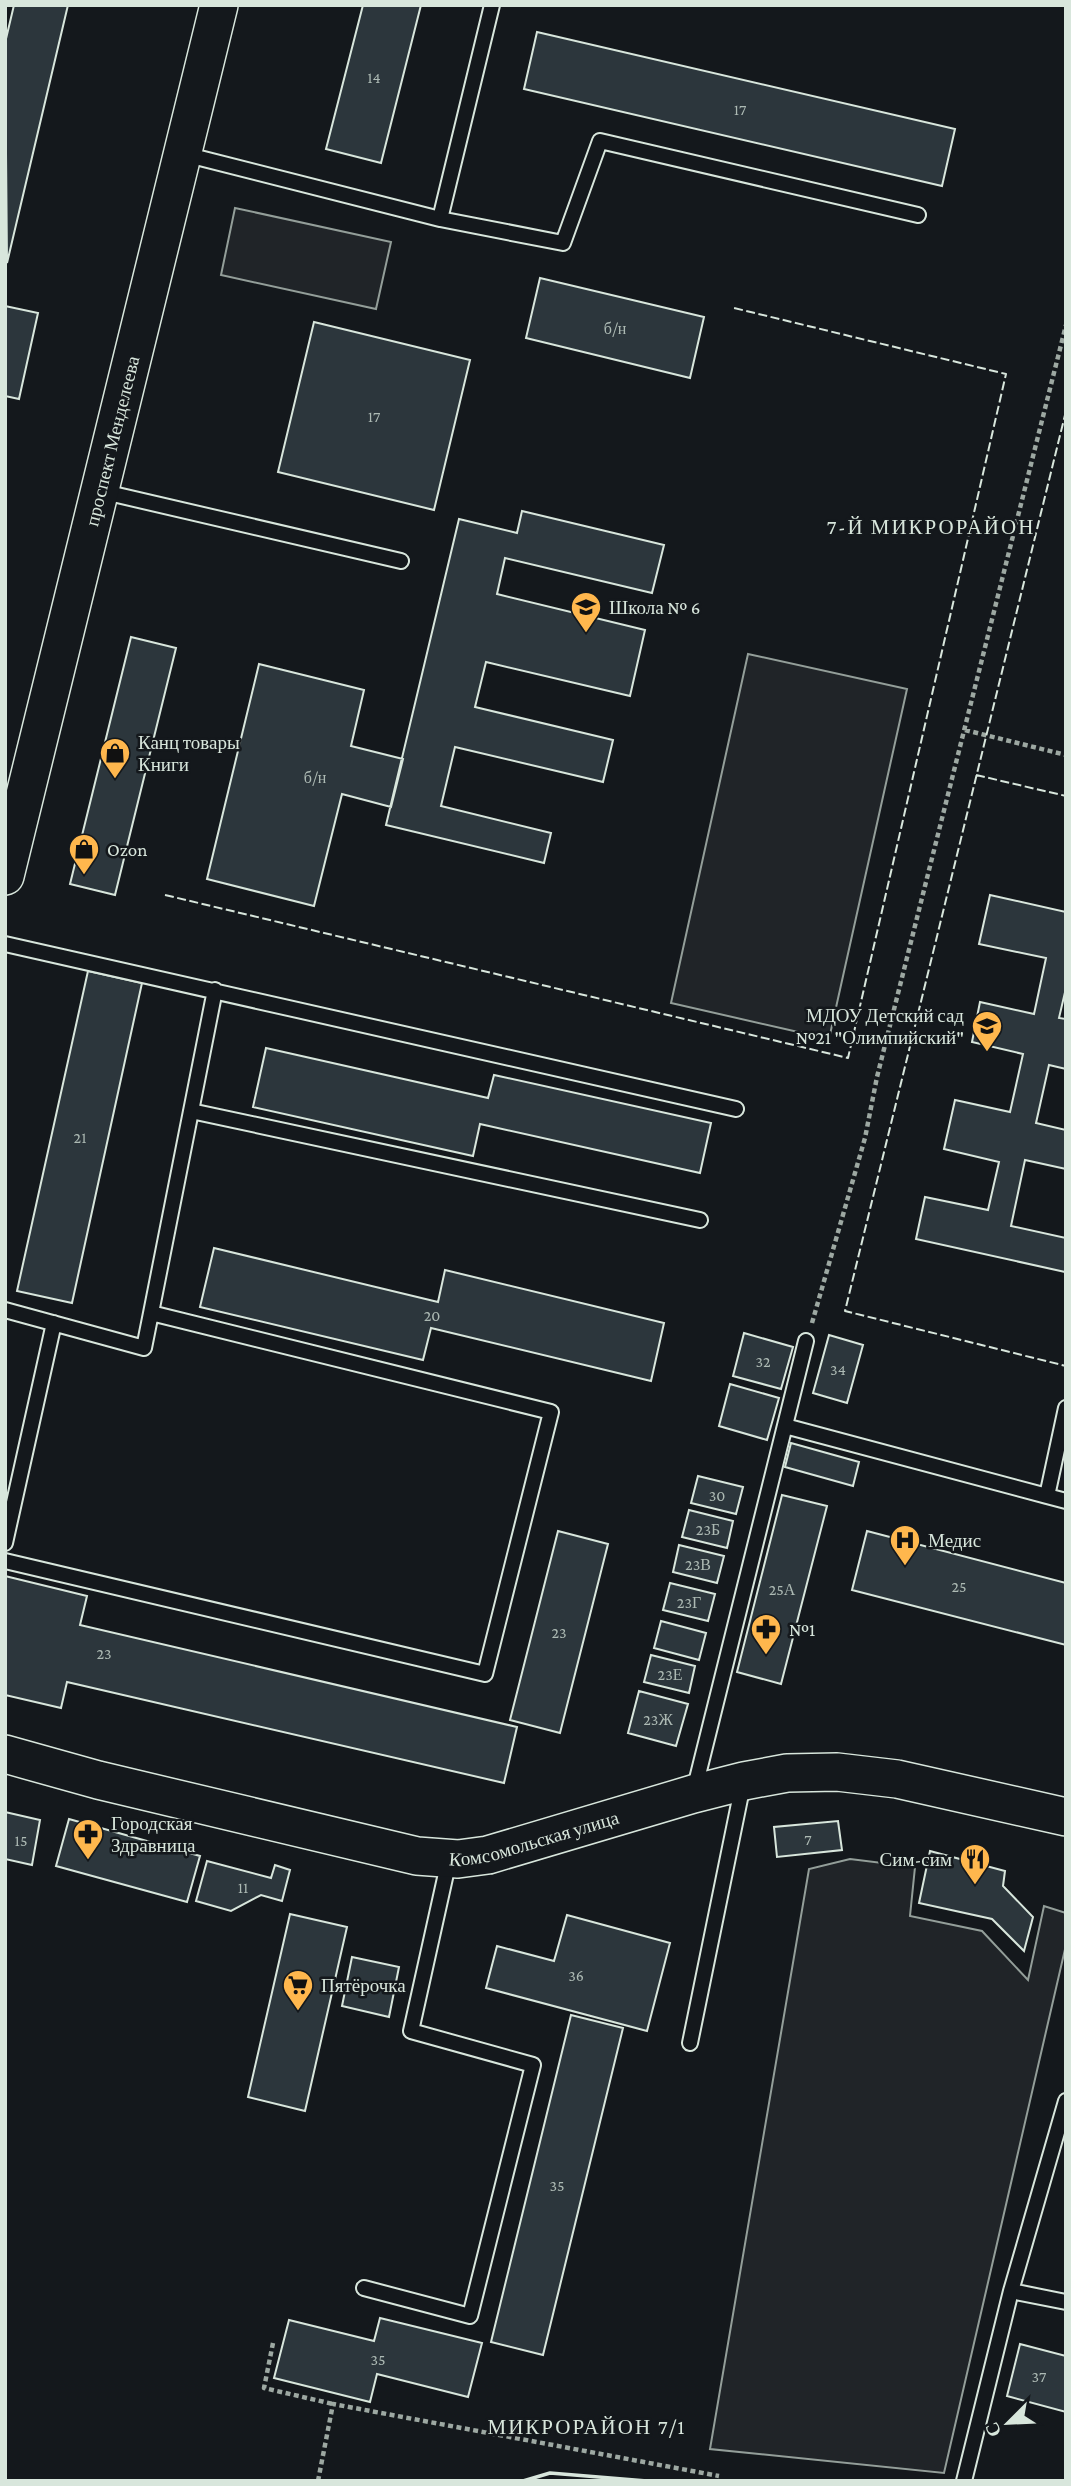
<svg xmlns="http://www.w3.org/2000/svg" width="1071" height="2486" font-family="'Crimson Pro',serif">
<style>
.green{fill:#202428;stroke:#939e99;stroke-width:2}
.building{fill:#2c363c;stroke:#d8e6dc;stroke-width:2}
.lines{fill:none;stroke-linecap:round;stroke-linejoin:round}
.lane-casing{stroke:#d8e6dc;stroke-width:18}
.secondary-casing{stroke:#d8e6dc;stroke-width:40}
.path{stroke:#9da8a2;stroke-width:4.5;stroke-dasharray:5 3.5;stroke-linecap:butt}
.lane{stroke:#14181c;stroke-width:14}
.secondary{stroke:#14181c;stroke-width:37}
.fence{stroke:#d8e6dc;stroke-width:2;stroke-dasharray:9 3.5;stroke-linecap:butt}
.wall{stroke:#d8e6dc;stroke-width:3.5}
.labels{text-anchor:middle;stroke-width:5;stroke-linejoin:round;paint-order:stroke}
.number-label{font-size:16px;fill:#adbab4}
.street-label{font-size:19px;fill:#d8e6dc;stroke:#14181c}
.poi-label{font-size:19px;fill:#d8e6dc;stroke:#14181c;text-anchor:start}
.neighbourhood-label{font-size:21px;letter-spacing:2px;fill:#d8e6dc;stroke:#14181c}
</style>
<rect width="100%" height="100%" fill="#14181c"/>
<path class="green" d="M235 208 391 242 376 309 221 275Z
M748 654 907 689 829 1039 671 1003Z
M850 1859 915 1867 910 1916 982 1931 1028 1980 1044 1906 1066 1913V1945L944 2473 710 2449 809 1869Z"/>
<path class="building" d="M14 5H68L7 263 5 43Z
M363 5H421L381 163 326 149Z
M537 32 955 129 942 186 524 89Z
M540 278 704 317 690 378 526 338Z
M5 306 38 313 19 399 5 396Z
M314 322 470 360 434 510 278 472Z
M522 511 664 545 652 593 505 558 497 594 645 630 630 696 486 662 475 707 613 740 603 782 455 747 441 806 551 833 544 863 386 825 459 519 517 533Z
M131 637 176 648 115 895 70 884Z
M259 664 364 690 351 746 403 759 391 807 342 794 314 906 207 879Z
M990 895 1066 912V988L1059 1018 1066 1019V1069L1049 1065 1036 1123 1066 1130V1169L1025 1160 1011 1226 1066 1238 1065 1272 916 1239 925 1197 988 1210 999 1162 944 1149 955 1100 1010 1112 1023 1054 972 1042 980 1002 1034 1014 1046 958 979 944Z
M88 971 142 983 72 1303 17 1291Z
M266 1048 488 1098 494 1075 711 1123 700 1173 480 1124 473 1156 253 1107Z
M214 1248 438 1302 445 1270 664 1323 651 1381 431 1328 423 1360 200 1307Z
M744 1333 793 1347 781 1389 733 1376Z
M829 1335 863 1345 847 1403 813 1393Z
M730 1384 779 1398 767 1440 719 1426Z
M791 1443 859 1462 853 1486 785 1467Z
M698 1476 743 1487 736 1514 691 1503Z
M782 1495 827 1506 781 1684 737 1672Z
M689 1510 733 1521 727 1548 682 1537Z
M558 1531 608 1544 560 1733 510 1720Z
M867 1531 1066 1583V1645L852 1590Z
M679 1545 724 1556 717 1583 673 1572Z
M5 1576 87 1596 80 1625 517 1727 504 1783 67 1682 61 1708 5 1695Z
M670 1583 715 1594 708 1621 663 1610Z
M661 1621 706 1633 699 1660 654 1648Z
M651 1655 695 1666 689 1693 644 1682Z
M639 1691 688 1704 676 1746 628 1733Z
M5 1812 40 1820 32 1865 5 1859Z
M69 1819 200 1856 187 1902 56 1866Z
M838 1821 842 1850 777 1857 774 1827Z
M930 1851 1005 1871 1003 1886 1033 1917 1024 1951 992 1919 919 1903Z
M207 1861 271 1878 275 1865 290 1870 282 1901 261 1895 231 1911 196 1901Z
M290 1914 347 1927 305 2111 248 2097Z
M567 1915 670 1943 647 2031 486 1988 497 1946 554 1961Z
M352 1957 399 1967 389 2017 342 2006Z
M571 2015 623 2028 543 2355 491 2342Z
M380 2318 482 2343 468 2397 377 2374 370 2402 274 2378 289 2320 374 2341Z
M1020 2344 1066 2356V2412L1007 2396Z"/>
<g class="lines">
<g class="lane-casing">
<path id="lane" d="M184 154 440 219 492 5
M440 219 563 243 600 141 918 215
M100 491 401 561
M5 944 736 1109
M191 1111 700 1220
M5 1310 144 1348 151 1313 551 1412 485 1674 5 1561
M151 1313 215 990
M1066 1408 1047 1496 1066 1501
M785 1426 1047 1496
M5 1543 54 1323
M694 1791 806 1341
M690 2043 743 1784
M1066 2101 1011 2291 1066 2302
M364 2288 470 2316 533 2065 411 2031 449 1860
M964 2481 1011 2291"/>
</g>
<g class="secondary-casing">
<g id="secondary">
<path id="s1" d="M5 876 219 5"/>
<path id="s2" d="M5 1754 98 1780 417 1856 458 1859 488 1855 693 1794 744 1781 787 1773 837 1772 897 1779 1066 1817"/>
</g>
</g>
<path class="path" d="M965 730 1066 755
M812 1323 865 1138 877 1077 1066 325
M273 2343 264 2388 333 2404
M318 2481 333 2404 719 2476"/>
<use href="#lane" class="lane"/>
<use href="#secondary" class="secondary"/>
<path class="fence" d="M1066 411 845 1311 1066 1366
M976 775 1066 796
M165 895 848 1058 1006 374 734 308"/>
<path class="wall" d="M523 2481 550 2473 647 2481"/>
</g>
<defs>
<g id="school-pin" transform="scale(1.575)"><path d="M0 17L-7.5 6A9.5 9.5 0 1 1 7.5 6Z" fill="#ffb74d" stroke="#14181c"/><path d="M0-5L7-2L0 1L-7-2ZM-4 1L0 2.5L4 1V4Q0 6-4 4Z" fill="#111"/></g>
<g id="shop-pin" transform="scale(1.575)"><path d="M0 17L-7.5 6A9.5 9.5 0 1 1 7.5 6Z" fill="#ffb74d" stroke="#14181c"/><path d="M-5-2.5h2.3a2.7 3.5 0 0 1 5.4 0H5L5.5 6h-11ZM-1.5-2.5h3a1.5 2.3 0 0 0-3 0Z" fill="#111"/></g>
<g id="hospital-pin" transform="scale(1.575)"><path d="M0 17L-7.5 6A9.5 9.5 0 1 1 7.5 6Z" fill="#ffb74d" stroke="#14181c"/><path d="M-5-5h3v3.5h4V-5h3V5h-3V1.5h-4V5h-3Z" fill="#111"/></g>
<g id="pharmacy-pin" transform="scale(1.575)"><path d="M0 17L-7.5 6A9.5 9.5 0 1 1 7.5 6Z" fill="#ffb74d" stroke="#14181c"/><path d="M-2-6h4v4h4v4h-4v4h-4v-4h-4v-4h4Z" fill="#111"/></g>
<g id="restaurant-pin" transform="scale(1.575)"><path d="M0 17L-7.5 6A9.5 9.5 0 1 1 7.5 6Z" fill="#ffb74d" stroke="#14181c"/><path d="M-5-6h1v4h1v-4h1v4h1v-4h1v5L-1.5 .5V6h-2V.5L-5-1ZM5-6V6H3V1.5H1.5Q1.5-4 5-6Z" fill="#111"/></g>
<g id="supermarket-pin" transform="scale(1.575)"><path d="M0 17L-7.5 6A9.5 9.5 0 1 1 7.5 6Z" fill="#ffb74d" stroke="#14181c"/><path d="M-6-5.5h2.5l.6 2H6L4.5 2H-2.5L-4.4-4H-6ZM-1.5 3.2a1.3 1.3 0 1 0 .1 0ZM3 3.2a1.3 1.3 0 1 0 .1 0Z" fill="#111"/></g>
</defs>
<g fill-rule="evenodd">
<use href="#school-pin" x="586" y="607"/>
<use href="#shop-pin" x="115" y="753"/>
<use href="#shop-pin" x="84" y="849"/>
<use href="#school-pin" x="987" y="1026"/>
<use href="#hospital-pin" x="905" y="1540"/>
<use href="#pharmacy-pin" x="766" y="1629"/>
<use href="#pharmacy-pin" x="88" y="1834"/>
<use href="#restaurant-pin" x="975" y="1859"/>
<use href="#supermarket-pin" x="298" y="1985"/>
</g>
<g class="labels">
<g class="number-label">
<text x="374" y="83">14</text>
<text x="740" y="115">17</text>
<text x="615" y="334">б/н</text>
<text x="374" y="422">17</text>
<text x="315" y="783">б/н</text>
<text x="80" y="1143">21</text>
<text x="432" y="1321">20</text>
<text x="763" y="1367">32</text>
<text x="838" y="1375">34</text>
<text x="717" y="1501">30</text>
<text x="708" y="1535">23Б</text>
<text x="698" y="1570">23В</text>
<text x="959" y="1592">25</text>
<text x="782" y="1595">25А</text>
<text x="689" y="1608">23Г</text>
<text x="559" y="1638">23</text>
<text x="104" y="1659">23</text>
<text x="670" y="1680">23Е</text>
<text x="658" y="1725">23Ж</text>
<text x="808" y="1845">7</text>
<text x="21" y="1846">15</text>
<text x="243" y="1893">11</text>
<text x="576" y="1981">36</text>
<text x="557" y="2191">35</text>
<text x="378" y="2365">35</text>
<text x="1039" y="2382">37</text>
</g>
<g class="street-label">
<text dy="7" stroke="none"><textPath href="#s1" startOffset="448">проспект Менделеева</textPath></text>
<text dy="7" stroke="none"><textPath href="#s2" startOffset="544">Комсомольская улица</textPath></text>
</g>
<g class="poi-label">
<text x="609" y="614">Школа № 6</text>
<text x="138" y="749">Канц товары<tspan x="138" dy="22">Книги</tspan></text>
<text x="107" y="856">Ozon</text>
<text x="964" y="1022" text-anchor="end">МДОУ Детский сад<tspan x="964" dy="22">№21 "Олимпийский"</tspan></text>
<text x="928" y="1547">Медис</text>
<text x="789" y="1636">№1</text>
<text x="111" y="1830">Городская<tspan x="111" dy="22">Здравница</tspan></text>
<text x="952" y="1866" text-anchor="end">Сим-сим</text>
<text x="321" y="1992">Пятёрочка</text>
</g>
<g class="neighbourhood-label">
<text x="931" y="534">7-Й МИКРОРАЙОН</text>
<text x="587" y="2434">МИКРОРАЙОН 7/1</text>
</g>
</g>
<rect width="1071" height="2486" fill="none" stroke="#d8e6dc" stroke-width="14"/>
<g transform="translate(1008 2423) rotate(246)" stroke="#14181c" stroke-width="5" paint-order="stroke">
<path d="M0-5L12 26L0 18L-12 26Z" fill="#d8e6dc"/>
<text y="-10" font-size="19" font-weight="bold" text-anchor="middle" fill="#d8e6dc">С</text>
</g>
</svg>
